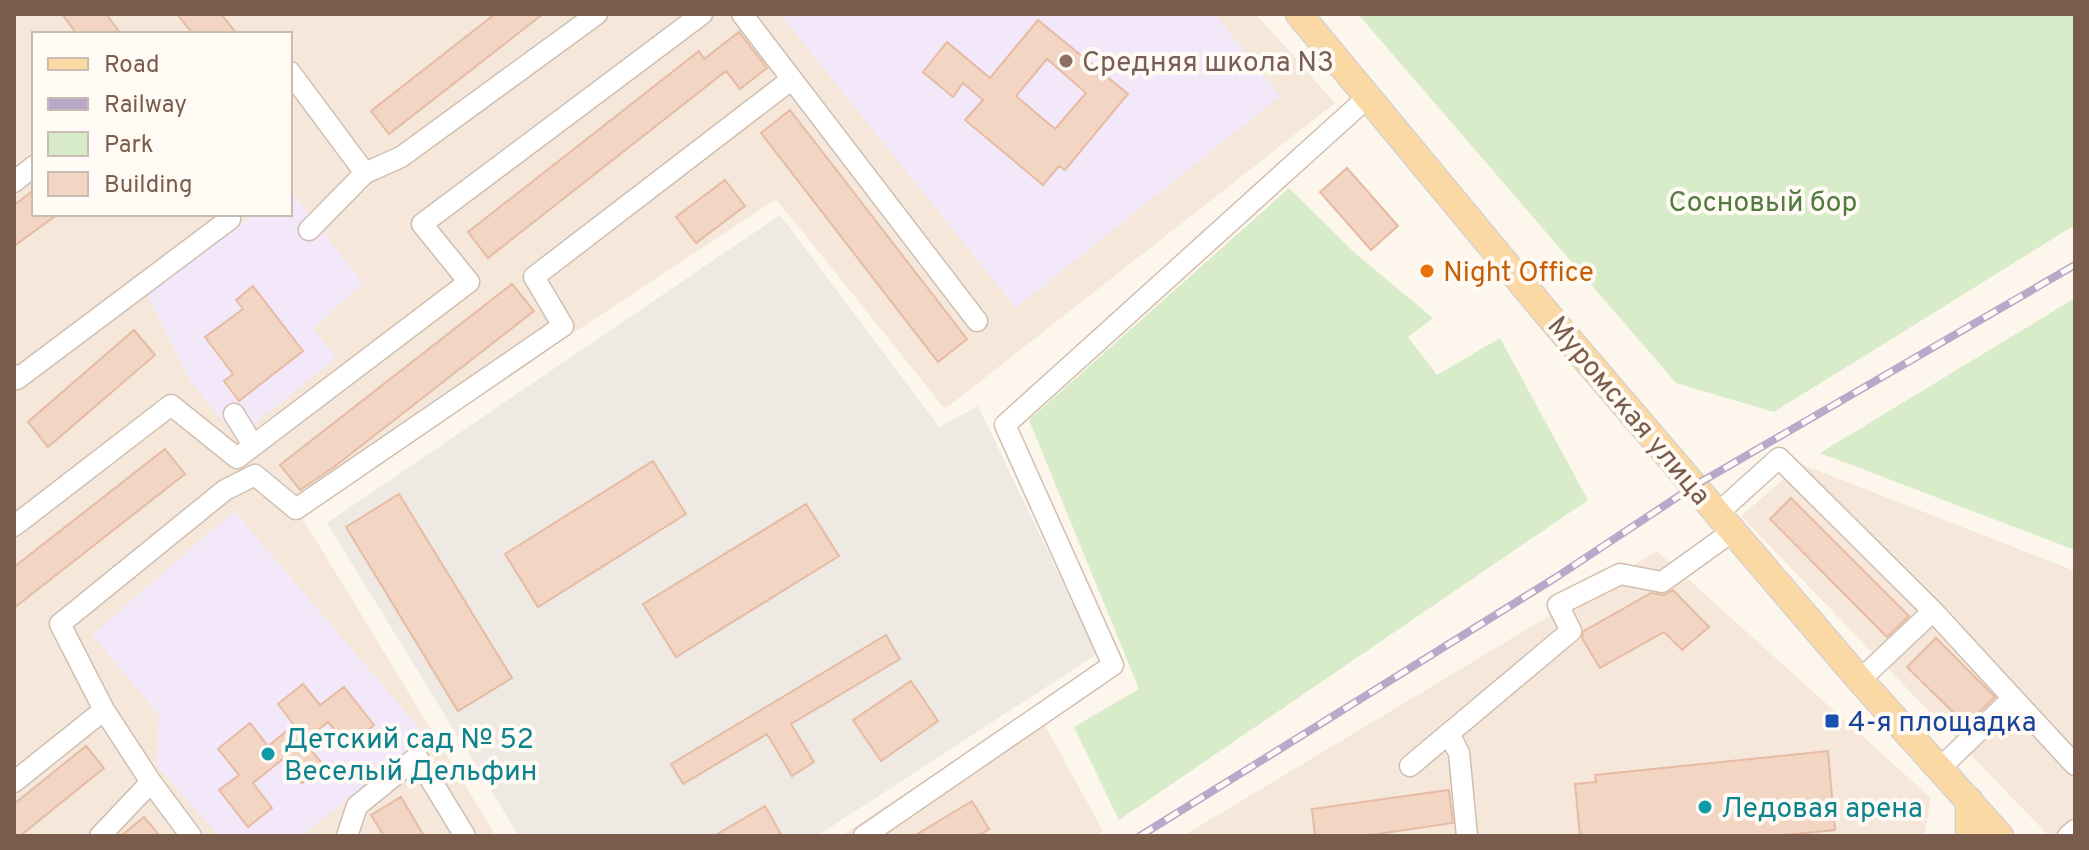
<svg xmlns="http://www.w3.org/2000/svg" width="2089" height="850" font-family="Overpass,sans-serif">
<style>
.residential{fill:#f5e8da;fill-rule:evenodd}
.industrial{fill:#efe9e4}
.education{fill:#f3e8fa}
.green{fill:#d8ecc9}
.building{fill:#f3d5c3;stroke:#e6bba3;stroke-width:2;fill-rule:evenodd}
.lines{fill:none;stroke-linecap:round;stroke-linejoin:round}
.minor-casing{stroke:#d1beb0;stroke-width:23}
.major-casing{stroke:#dad1cd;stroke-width:29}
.minor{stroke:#fff;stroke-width:20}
.major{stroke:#fbd9a5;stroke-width:26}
.rail-casing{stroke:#b9a8c9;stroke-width:8}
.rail{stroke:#fffaf3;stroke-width:5;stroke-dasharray:15;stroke-linecap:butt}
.education-dot{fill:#8d6e63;stroke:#fffaf3;stroke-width:3}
.food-dot{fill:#e8710a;stroke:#fffaf3;stroke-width:3}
.transit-dot{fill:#1a4fb4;stroke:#fffaf3;stroke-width:3}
.culture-dot{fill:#0f9aa8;stroke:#fffaf3;stroke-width:3}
.labels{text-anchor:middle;stroke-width:8;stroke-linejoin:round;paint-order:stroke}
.education-label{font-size:28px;fill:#785e54;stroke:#fffaf3;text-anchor:start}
.park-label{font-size:28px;fill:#537a41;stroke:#fffaf3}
.food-label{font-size:28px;fill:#c56008;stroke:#fffaf3;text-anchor:start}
.street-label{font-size:28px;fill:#7a5c4d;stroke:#fffaf3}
.transit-label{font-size:28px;fill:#164399;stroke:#fffaf3;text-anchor:start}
.culture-label{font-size:28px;fill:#0d838f;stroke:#fffaf3;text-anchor:start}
</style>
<rect width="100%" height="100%" fill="#fdf6ec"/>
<path class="residential" d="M14 14H1256L1335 103 945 409 776 199 300 514 496 836H14ZM34 34H290V214H34Z
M1801 464 2075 571V836H2049L1741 516Z
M1657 551 1931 798 1924 836H1183Z
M1035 707 1103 831 1095 836H841Z"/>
<path class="industrial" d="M780 215 939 427 978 406 1097 654 817 836H519L327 523Z"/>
<path class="education" d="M780 14H1215L1280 96 1016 308Z
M290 190 363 283 313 328 336 358 250 427 226 425 191 382 147 294 253 214H290Z
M234 511 427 737 301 836H219L157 766 159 714 92 635Z"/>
<path class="green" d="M1358 14H2075V225L1774 412 1676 383Z
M1289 188 1356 254 1433 318 1408 337 1437 375 1500 338 1588 500 1119 820 1074 727 1139 689 1029 420Z
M2075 298V550L1820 453Z"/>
<path class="building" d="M62 14H106L121 34H77Z
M177 14H221L237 34H193Z
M495 14H543L389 134 371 111Z
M1038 20 1128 94 1065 170 1059 166 1043 185 965 120 983 100 963 83 953 97 923 72 947 42 990 78ZM1047 59 1086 93 1055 129 1016 96Z
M739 32 767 68 740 89 726 71 488 258 468 232 699 51 704 59Z
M790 110 967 339 938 362 761 133Z
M1347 168 1398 226 1371 250 1320 192Z
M725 180 745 206 696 243 676 217Z
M34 190V214H58L14 246V205Z
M512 284 534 311 334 467 300 490 280 465Z
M253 286 303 351 239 401 224 381 233 374 205 337 243 309 236 300Z
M134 330 155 355 48 447 28 422Z
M165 449 185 474 14 608V567Z
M653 461 686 514 538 607 505 554Z
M399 494 512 678 458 711 346 527Z
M1791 498 1909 616 1887 637 1770 519Z
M806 504 839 556 676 657 643 604Z
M1673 590 1709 627 1682 650 1664 632 1600 668 1582 638 1584 631 1651 593 1664 595Z
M886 635 900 659 791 724 814 762 792 776 767 734 683 784 671 764Z
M1936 638 1995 697 1966 725 1907 667Z
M911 681 938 721 881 761 853 720Z
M303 684 320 705 344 687 374 725 348 746 328 722 304 741 324 766 302 783 283 759 253 783 272 808 248 827 219 790 239 775 218 749 250 723 268 746 294 725 278 704Z
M86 746 104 768 20 836H14V804Z
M1828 751 1835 830 1775 836H1580L1575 784 1596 782 1595 775Z
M1449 790 1453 823 1364 836H1315L1312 809Z
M401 797 424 836H384L371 815Z
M972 801 989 829 978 836H914Z
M765 806 782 836H714Z
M144 817 160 836H121Z"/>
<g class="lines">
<g class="minor-casing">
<path id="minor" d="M742 14 977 321
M290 72 365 173
M14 182 34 166
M309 230 365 173 401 157 597 14
M14 375 17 379 230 219
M234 414 253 445
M1718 513 1779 458 1933 611 1860 680
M14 526 171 405 237 458 469 282 422 224 702 14
M1933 611 2013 698
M1449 734 1459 753 1467 836
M1410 766 1571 631 1558 605 1620 574 1662 582 1733 531
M1940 768 2013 698 2075 765
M14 782 104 710
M100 836 151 782
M191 836 151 782 104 710 60 624 225 490 255 475 296 509 563 326 534 277 792 79
M347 836 357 806 417 757 465 836
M864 836 1113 665 1005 425 1368 97
M2068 836 2075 830"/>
</g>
<g class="major-casing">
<path id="major" d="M1299 14 1554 322 1860 680 2000 836
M1969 836V800"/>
</g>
<use href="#minor" class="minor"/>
<use href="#major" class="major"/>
<g class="rail-casing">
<path id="rail" d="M1140 836 1555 578 1694 486 2075 265"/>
</g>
<use href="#rail" class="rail"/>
</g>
<circle class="education-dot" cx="1066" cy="61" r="8"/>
<circle class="food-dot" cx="1427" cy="271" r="8"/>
<rect class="transit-dot" x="1824" y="713" width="16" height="16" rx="4"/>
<g class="culture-dot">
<circle cx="268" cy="754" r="8"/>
<circle cx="1705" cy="807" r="8"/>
</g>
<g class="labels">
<g class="education-label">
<text x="1082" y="71">Средняя школа N3</text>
</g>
<g class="park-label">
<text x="1763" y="211">Сосновый бор</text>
</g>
<g class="food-label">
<text x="1443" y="281">Night Office</text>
</g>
<g class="street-label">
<text transform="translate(1630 410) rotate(50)" y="10">Муромская улица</text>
</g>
<g class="transit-label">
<text x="1848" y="731">4-я площадка</text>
</g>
<g class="culture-label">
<text x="284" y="748">Детский сад № 52<tspan x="284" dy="32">Веселый Дельфин</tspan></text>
<text x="1721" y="817">Ледовая арена</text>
</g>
</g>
<rect width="2089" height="850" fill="none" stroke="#7a5c4d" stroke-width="32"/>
<rect x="32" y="32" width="260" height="184" fill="#fffaf3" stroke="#cabbb1" stroke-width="2"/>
<rect x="48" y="58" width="40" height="12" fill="#fbd9a5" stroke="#cabbb1" stroke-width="2"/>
<text x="104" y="72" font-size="24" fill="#7a5c4d">Road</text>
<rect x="48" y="98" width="40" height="12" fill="#b9a8c9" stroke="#cabbb1" stroke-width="2"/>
<text x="104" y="112" font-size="24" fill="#7a5c4d">Railway</text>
<rect x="48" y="132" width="40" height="24" fill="#d8ecc9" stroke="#cabbb1" stroke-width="2"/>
<text x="104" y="152" font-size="24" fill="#7a5c4d">Park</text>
<rect x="48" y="172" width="40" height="24" fill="#f3d5c3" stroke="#cabbb1" stroke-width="2"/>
<text x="104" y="192" font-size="24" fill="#7a5c4d">Building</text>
</svg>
